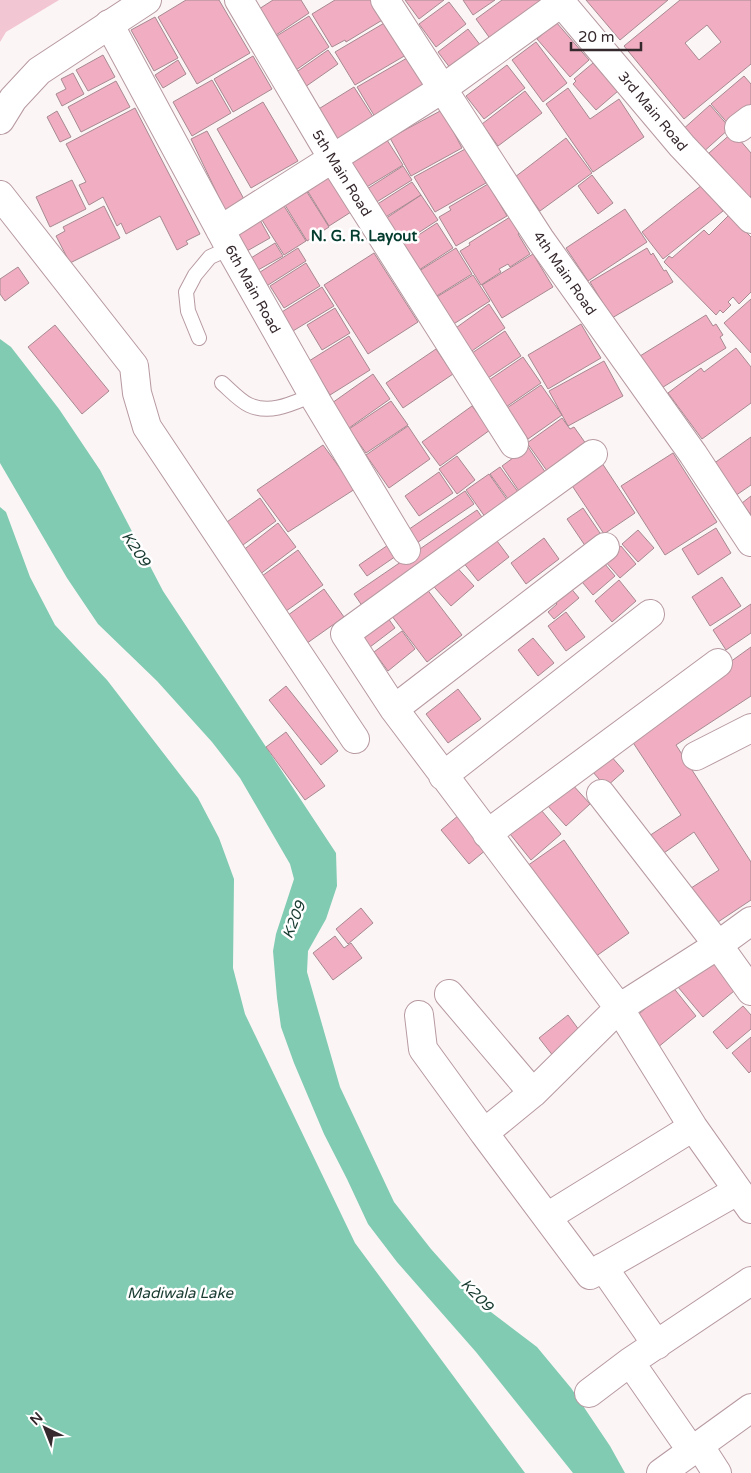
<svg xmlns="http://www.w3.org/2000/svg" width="751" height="1473" font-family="'Varela Round',sans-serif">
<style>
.green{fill:#f2c6d2}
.water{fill:#80cbb2}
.building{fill:#f1aec2;stroke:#a78992;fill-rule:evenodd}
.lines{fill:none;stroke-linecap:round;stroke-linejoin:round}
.lane-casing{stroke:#b799a1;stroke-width:16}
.street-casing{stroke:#b799a1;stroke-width:30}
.secondary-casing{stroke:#b799a1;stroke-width:30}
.lane{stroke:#fff;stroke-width:14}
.street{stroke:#fff;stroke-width:28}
.secondary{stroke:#fff;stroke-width:28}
.labels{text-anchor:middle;stroke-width:5;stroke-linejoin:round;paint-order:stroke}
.street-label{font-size:14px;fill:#36292d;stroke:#fff}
.neighbourhood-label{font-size:15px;font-weight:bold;fill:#043d2f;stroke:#fff}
.water-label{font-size:15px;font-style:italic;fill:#183b31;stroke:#fff}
</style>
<rect width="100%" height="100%" fill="#fbf5f6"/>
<path class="green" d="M0 0H59L6 32 0 42Z"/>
<path class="water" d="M0 339 11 347 59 409 100 470 163 591 336 853 337 886 326 919 308 951 307 972 340 1087 394 1202 431 1249 479 1303 537 1347 571 1388 610 1446 625 1473H573L476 1352 397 1262 368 1224 347 1179 324 1134 294 1063 281 1027 277 998 273 951 276 934 294 879 290 864 240 778 212 742 157 681 98 624 67 578 0 463Z
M0 507 6 512 30 577 55 625 107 680 198 798 219 838 234 879 233 968 245 1014 355 1243 525 1473H0Z"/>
<path class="building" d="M186 0H219L250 53 197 84 158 17Z
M273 0H301L309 13 276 35 259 9Z
M335 0H373L384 19 346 42 345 40 332 47 312 14Z
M405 0H444L419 19Z
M463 0H495L473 15Z
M502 0H541L546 7 494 44 476 19Z
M586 0H668L620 40Z
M680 0H751V64L684 119 624 46ZM707 25 721 42 699 60 685 43Z
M449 2 466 24 436 47 419 24Z
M309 16 329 47 296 70 275 37Z
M155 17 178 58 154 71 131 30Z
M386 22 406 55 355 85 335 52Z
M556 22 589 60 570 77 537 39Z
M468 29 484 50 454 73 438 52Z
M536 42 567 83 543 102 512 60Z
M328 50 338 64 305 87 295 73Z
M103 55 115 77 88 91 76 70Z
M253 56 272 89 233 112 214 79Z
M407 58 428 92 378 122 357 87Z
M178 60 186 74 163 88 155 75Z
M593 63 618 91 596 110 573 84 576 81 574 79Z
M507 65 525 88 484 119 466 96Z
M73 73 84 94 62 106 56 94 66 89 61 79Z
M744 76 751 84V108L730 126 711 104Z
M212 80 231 113 192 136 173 102Z
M116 81 130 107 81 132 68 107Z
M354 87 377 123 339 147 317 110Z
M568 88 590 119 619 99 644 137 593 172 546 104Z
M525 91 542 113 498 146 482 124Z
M263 102 298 161 251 188 217 129Z
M710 105 730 128 701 154 681 131Z
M135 108 200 234 186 241 188 244 177 250 160 216 126 234 121 223 117 226 103 197 89 205 79 185 86 182 66 144Z
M442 110 462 148 411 176 390 138Z
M57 111 71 137 60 142 47 117Z
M207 131 245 201 225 210 191 139Z
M733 132 751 153V196L749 198 709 153Z
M566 138 592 173 540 211 515 177Z
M387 140 403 165 365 188 350 162Z
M467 148 486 183 435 212 414 177Z
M403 166 412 180 375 203 367 189Z
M592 175 613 203 598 214 578 186Z
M329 177 351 212 329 226 307 190Z
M72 180 86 209 50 227 36 197Z
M412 182 421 195 384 218 376 205Z
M488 184 507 216 456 246 439 217 451 210 449 207Z
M702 185 723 211 663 259 642 232Z
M307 192 329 227 307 241 285 205Z
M421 195 438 220 401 244 385 219Z
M104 206 120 238 70 263 56 236 65 231 63 227Z
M284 206 306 241 284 255 262 220Z
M625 209 647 242 588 281 566 248Z
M729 215 751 237V292L739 304 733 297 728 302 731 305 723 313 720 310 716 315 664 262 669 256 672 258 704 230 709 235Z
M510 217 520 232 518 234 530 254 510 267 508 264 499 269 501 272 481 285 460 251 470 245 469 243Z
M260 220 270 238 247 251 237 234Z
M437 223 453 248 419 270 403 245Z
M275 243 283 256 258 270 251 258Z
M298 248 306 261 265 287 257 274Z
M456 248 472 274 435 297 419 271Z
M647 248 651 255 653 253 664 271 666 270 673 282 612 318 590 282Z
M374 253 418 322 368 354 324 285Z
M533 254 553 287 502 318 482 285Z
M306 263 320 286 284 308 270 286Z
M18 267 29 283 5 301 0 294V279Z
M473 275 490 301 452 325 435 298Z
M322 287 334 306 288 334 277 315Z
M751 299V353L724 323Z
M489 304 505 328 469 353 453 330Z
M335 308 350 333 322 350 307 325Z
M706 315 713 326 716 324 723 335 720 337 726 348 660 389 640 356Z
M581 324 601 358 548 389 528 355Z
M55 325 109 391 82 414 28 347Z
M505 331 521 356 488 378 472 353Z
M349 336 370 370 330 395 309 361Z
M736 348 751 367V403L702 439 668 393 701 368 704 372Z
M436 349 453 374 403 408 386 383Z
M523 357 541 383 506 407 489 380Z
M604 361 623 396 568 426 549 391Z
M373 374 390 399 349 428 332 403Z
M541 385 562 415 528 439 507 408Z
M391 401 408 425 366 453 349 429Z
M472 406 490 430 440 466 422 442Z
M562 418 570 429 574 427 589 448 550 475 527 443Z
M408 426 430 459 389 488 366 455Z
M751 437V485L735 496 713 464Z
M323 445 355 489 288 532 257 490Z
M528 447 548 476 521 494 502 466Z
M673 453 717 522 665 555 621 486Z
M457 456 475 480 457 494 439 469Z
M598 457 635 513 604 534 567 478Z
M500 467 521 496 511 503 490 474Z
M439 472 453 493 419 516 405 496Z
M489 474 510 504 488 521 466 490Z
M465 491 474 504 411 547 402 534Z
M751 496V515L742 503Z
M260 498 276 521 236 550 220 527Z
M583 508 602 536 586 547 567 519Z
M477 510 486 523 363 607 354 594Z
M278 523 296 547 255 578 237 555Z
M716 528 731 553 698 575 682 549Z
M638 530 654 548 638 562 622 544Z
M491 533 509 557 478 581 459 557Z
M544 538 559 559 526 584 511 563Z
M391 543 399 554 367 576 359 565Z
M621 546 636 564 620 578 604 560Z
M298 550 323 585 279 616 255 581Z
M599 557 615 576 593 595 577 576Z
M451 561 474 586 451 606 428 580Z
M722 577 741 606 710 626 692 597Z
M619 580 636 601 612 622 595 601Z
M423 584 462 635 427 662 388 611Z
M569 586 579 598 554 619 548 612 557 604 553 599Z
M324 589 344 617 303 646 284 618Z
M751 604V633L726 650 713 630Z
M383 611 395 628 370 647 358 631Z
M566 612 585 637 566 651 548 626Z
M402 631 415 649 388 671 374 652Z
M533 638 554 663 538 676 518 650Z
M751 647V696L676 745 751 862V900L712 926 688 890 719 870 694 832 661 855 649 836 681 815 628 735Z
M286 686 338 751 321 765 269 700Z
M458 689 481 719 448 743 426 714Z
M286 732 325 786 305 800 266 747Z
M610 755 624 771 606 787 592 771Z
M571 783 590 804 566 826 547 805Z
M537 805 561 834 531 860 506 829Z
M465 810 493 844 469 864 441 830Z
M564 840 629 933 592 959 527 866Z
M361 908 373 923 348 944 336 929Z
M335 936 344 948 351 943 362 958 333 980 313 953Z
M716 956 740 986 703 1017 678 987Z
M672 986 696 1016 657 1048 633 1019Z
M743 1006 751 1015V1029L727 1049 713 1032Z
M568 1015 582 1034 554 1057 539 1038Z
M751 1037V1071L749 1073 732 1053Z"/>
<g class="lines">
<g class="lane-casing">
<path id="lane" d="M199 338 188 311 186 292 195 275 210 257 230 248
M222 383C230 390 240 401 249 405 271 415 293 403 313 395"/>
</g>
<g class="street-casing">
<path id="street" d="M239 0 333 159 514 444
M385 0 540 239 693 454 751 542
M559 0 682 146 751 219
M109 24 230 248 317 402 406 550
M739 128 751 119
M0 195 134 366 137 393 147 427 355 739
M220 230 442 89 561 3
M593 454 345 634 394 709 619 1008 533 1093 484 1133 590 1275 737 1191
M394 709 605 547
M696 756 751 728
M443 776 650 614
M601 794 718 945 751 991
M487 834 718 663
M751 921 718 945 619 1008 693 1127 751 1209
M449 994 533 1093
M419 1015 423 1049 484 1133
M547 1217 693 1127
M603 1267 657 1345
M630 1362 691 1450
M589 1393 630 1362 751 1281
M699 1445 717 1473
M661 1473 751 1408"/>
</g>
<g class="secondary-casing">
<path id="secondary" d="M0 120 13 99 39 71 147 0"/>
</g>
<use href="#lane" class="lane"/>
<use href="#street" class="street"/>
<use href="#secondary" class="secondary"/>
</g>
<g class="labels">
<g class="street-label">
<text transform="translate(653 111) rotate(50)" y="5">3rd Main Road</text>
<text transform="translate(342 173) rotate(58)" y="5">5th Main Road</text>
<text transform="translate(565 273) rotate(55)" y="5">4th Main Road</text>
<text transform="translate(253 289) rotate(61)" y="5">6th Main Road</text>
</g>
<g class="neighbourhood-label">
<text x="364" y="241">N. G. R. Layout</text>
</g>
<g class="water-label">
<text transform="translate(136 549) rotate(56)" y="5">K209</text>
<text transform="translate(294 920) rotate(-68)" y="5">K209</text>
<text x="180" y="1298">Madiwala Lake</text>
<text transform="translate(477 1295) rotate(46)" y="5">K209</text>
</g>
</g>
<g transform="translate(45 1428) rotate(317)" stroke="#ffffff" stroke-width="4" paint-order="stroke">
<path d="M0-4L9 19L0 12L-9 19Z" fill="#36292d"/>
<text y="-8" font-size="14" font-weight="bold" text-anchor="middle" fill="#36292d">N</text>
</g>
<path d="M571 42v8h70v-8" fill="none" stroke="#36292d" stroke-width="2.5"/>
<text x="578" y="42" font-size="15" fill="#36292d" stroke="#ffffff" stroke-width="4" paint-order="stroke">20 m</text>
</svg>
